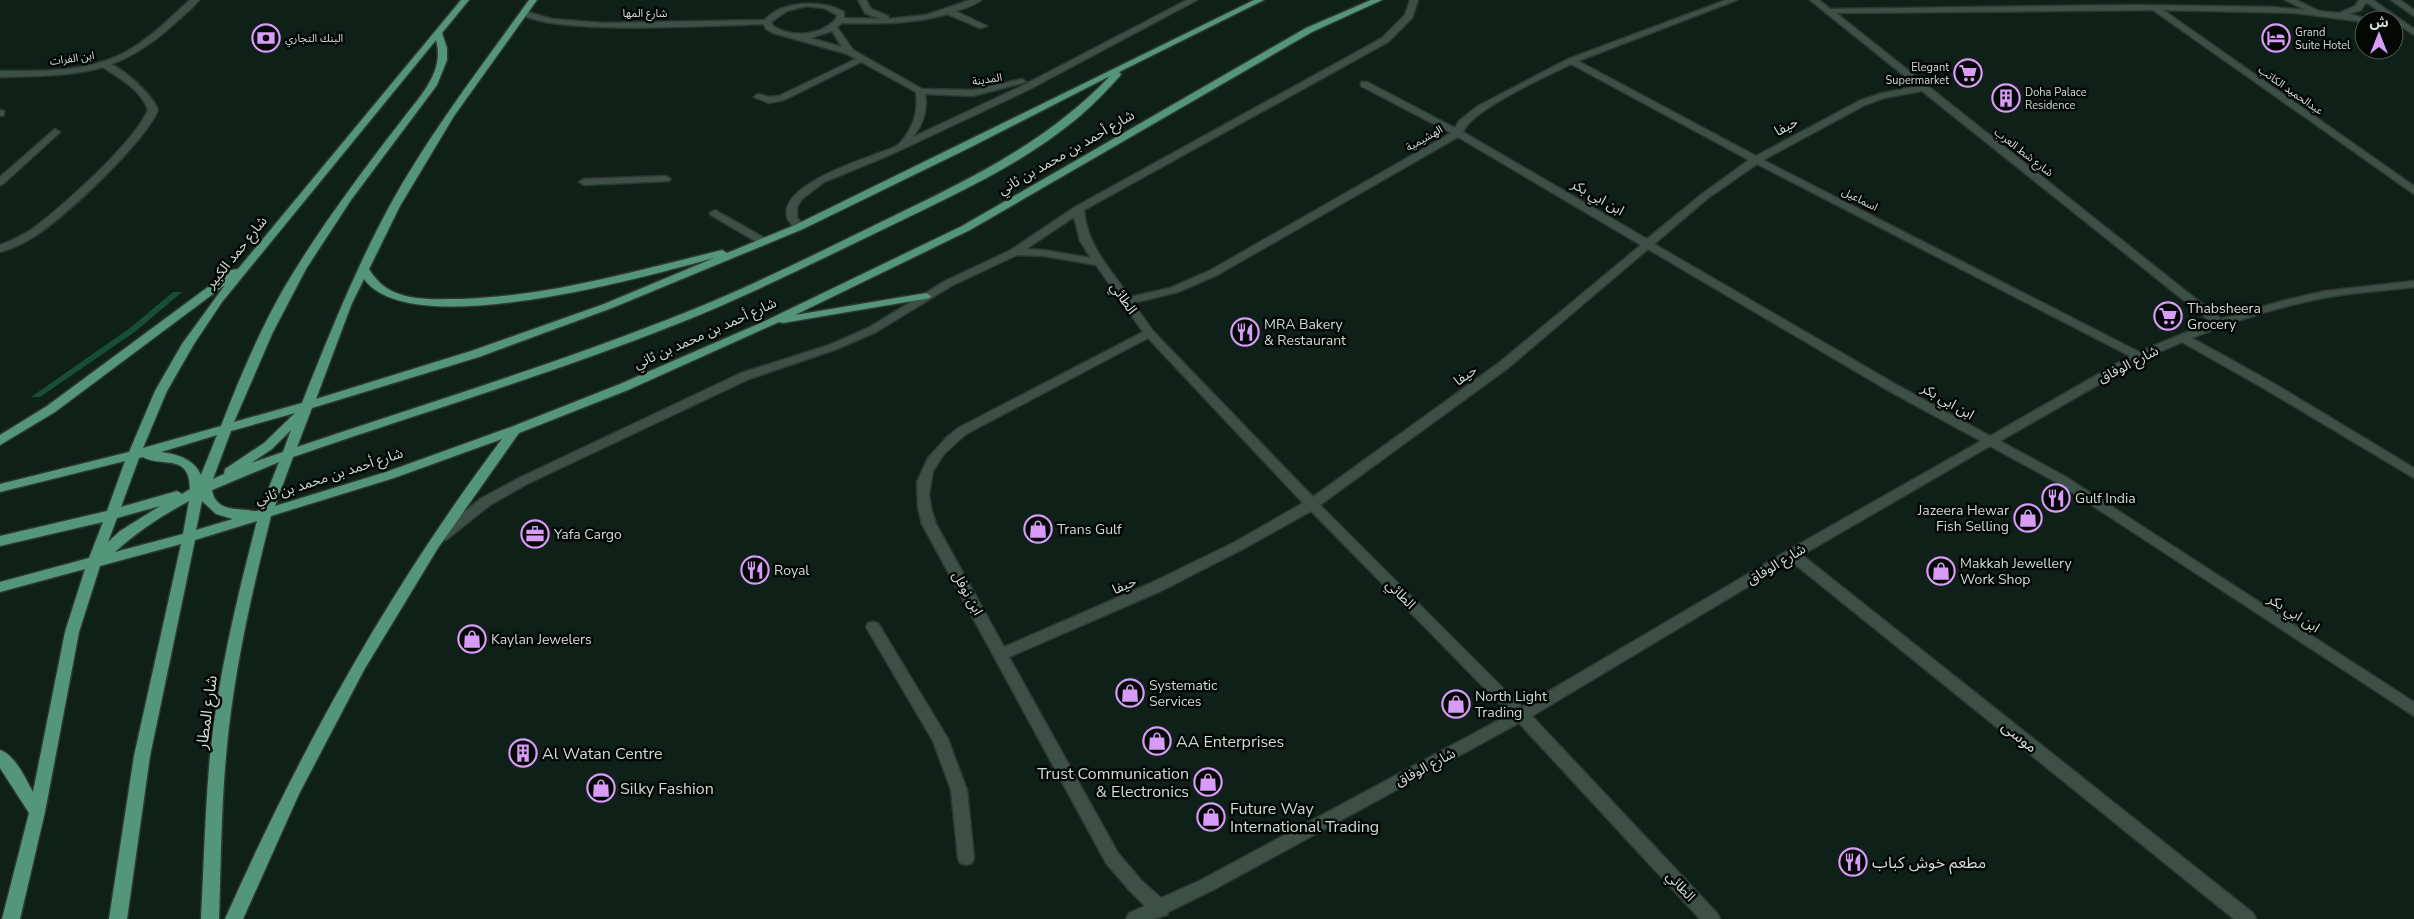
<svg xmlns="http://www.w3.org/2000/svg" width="2414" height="919" font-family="'Nunito Sans','Noto Sans Arabic',sans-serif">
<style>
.green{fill:#184e38}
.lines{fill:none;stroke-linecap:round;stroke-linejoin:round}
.lane-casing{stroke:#2e3732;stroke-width:3}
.street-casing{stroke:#2e3732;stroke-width:3}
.primary-casing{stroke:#2e3732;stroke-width:3}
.lane{fill:#3d5047;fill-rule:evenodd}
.street{fill:#3d5047;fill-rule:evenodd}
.primary{fill:#549679;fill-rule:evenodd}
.labels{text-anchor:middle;stroke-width:5;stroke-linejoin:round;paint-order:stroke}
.far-street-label{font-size:11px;fill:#d0dbd5;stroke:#030805}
.far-poi-label{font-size:11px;fill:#d0dbd5;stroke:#030805;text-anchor:start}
.street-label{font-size:14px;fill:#d0dbd5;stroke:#030805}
.poi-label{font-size:14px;fill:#d0dbd5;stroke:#030805;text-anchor:start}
.near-street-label{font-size:16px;fill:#d0dbd5;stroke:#030805}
.near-poi-label{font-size:16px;fill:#d0dbd5;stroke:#030805;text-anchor:start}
</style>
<rect width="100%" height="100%" fill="#0e2018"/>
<path class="green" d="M173 292H182L136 331 40 397H31L130 328Z"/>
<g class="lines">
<g class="lane-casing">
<path id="lane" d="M2285 0H2296L2323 13 2316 15Z
M947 10H953L987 26 980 28 947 14Z
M858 58 865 60 784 100 769 103 754 97 758 94 769 97 779 96Z
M101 62C116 60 153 95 158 110 144 143 66 216 35 236 24 243 12 249 0 252V245C11 241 21 236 31 230 61 208 134 143 148 110 142 90 118 77 101 66Z
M0 110 4 111V115L0 116Z
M55 129 60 132 58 134 3 184 0 185V177Z
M666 176 671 179 669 181 584 185 579 182 584 179Z
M715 210 768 240 769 242 768 244H760L711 215 710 213Z
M873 622 878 623 948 739 967 790 974 858 972 863 966 865 960 863 958 858 951 790 933 741 866 627 868 623Z"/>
</g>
<g class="street-casing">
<path id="street" d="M190 0H199C192 9 182 16 174 24 116 77 75 75 0 77V71C46 71 94 73 134 47 155 34 172 16 190 0Z
M858 0H866L871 9 888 16 889 19 926 15 970 0H981C975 5 965 8 957 11 919 24 882 24 842 23L837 27 853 50 922 89 973 90 1022 79 1026 82 973 96 925 94C928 111 923 124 913 137L1022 86 1187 0H1197L1028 90 892 154 824 182 802 199 797 207V217L804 227 799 230 795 229C793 226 788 221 787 217 779 186 858 161 879 153 884 151 895 148 899 144 912 130 919 113 916 92L847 54 773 33 766 29 764 24C718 25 550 36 520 13L524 11 552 19 603 23 765 20C781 0 824 0 844 12V18L880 19 865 13ZM806 6 824 8 837 15 836 19C820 36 792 38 773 26L771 22 787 11ZM832 31 842 47 810 38Z
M1410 0H1418L1412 18 1388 42 1084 210C1087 246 1110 269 1130 297L1170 288 1209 271 1451 133 1361 86V82H1367L1455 128 1459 121 1478 106 1568 59 1726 0H1737L1578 61 1756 156 1859 101 1879 94 1917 86 1810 0H1819L1830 9 2134 5 2272 7 2339 13 2355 6 2359 0H2373L2414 29V35L2366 2 2361 10 2349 14 2371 20H2364V22L2296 13 2163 10 2414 186V194L2153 10 1836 13 2221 319 2282 301 2325 291 2414 281V287C2384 291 2353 292 2323 298 2278 307 2234 321 2192 338L2273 383 2414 468V478L2265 389 2182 342 2143 359 2000 441 2066 477 2414 702V716L2058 483 1990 446 1802 555 2253 913 2256 919H2234L1791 561 1532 716 1717 913 1720 919H1700L1519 723 1213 890 1168 912 1167 915 1153 919H1126L1129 913 1145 906 1129 890 1106 863 922 524 918 508 917 482 928 458 946 438 958 428 1143 332 1096 265 1044 256 1017 255 953 285 876 332 837 349 749 379 527 484 490 505 446 540H436L434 537 480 499 519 478 741 373 829 345 868 328 945 281 1011 250 1075 207 1382 38 1405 15ZM1571 64 1749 160 1702 194 1647 239 1463 132C1472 109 1546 77 1571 64ZM1922 91 2211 322 2139 352 1763 160 1865 105 1884 98ZM1458 137 1641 245 1500 362 1313 497 1153 331 1133 303 1178 292 1217 275ZM1757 164 2130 356 1990 436 1897 385 1654 244 1708 198ZM1074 217 1080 241 1091 258 1044 250 1026 249ZM1648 249 1889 391 1981 441 1787 551 1522 707 1320 505 1508 368ZM1148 338 1303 503 1233 543 1151 583 1004 647 936 524 931 508 929 494 933 471 944 454 966 434ZM1311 511 1510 714 1201 880 1161 898 1141 880 1118 853 1009 657 1161 591 1243 549Z
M2391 0H2400L2414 10V16Z"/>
</g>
<g class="primary-casing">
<path id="primary" d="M461 0H469L442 33 447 48V60L437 85 351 200 306 269 273 332 234 422 302 403C329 335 355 270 389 207 429 134 481 67 529 0H537L454 116 400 206 369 269C375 279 383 287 394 292 414 301 440 299 461 299 551 296 635 271 722 250L727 253 795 225 1254 0H1264L1119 72 1121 74 1120 76C1108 89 1095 103 1081 115 1024 164 953 195 886 228 817 261 748 296 677 324 551 374 421 413 293 457L275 506 386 472 511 427 620 384 765 321 962 226 1306 28 1371 0H1382L1312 32 970 230 795 315 926 293 931 296 930 298 783 323 779 322 628 390 519 433 438 548 364 670 299 794 243 919H225C301 748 389 589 502 439L394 478 271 516C251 595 233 675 226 756 221 810 221 865 219 919H201C204 865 205 810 210 756 218 676 237 598 257 521L195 540 150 756 127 919H109L134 756 181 544 100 566 79 632 45 812 20 919H2L29 813 0 768V750C16 756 25 778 33 792L65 632 85 569 0 592V582L89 558 103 522 0 546V536L107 511 125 461 0 492V484L129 452 155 391 182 344 225 285 55 412 0 445V435L47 406 231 270 238 269ZM436 40C445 72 420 96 402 120 360 174 319 229 284 288 259 332 239 379 221 426L143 448 167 391 194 344 222 302ZM1110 76C1046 144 962 183 879 223 810 257 741 291 669 319 547 367 421 405 297 447L312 408 479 357 612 308 803 229 969 148ZM714 258 604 304 471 351 316 399 352 303 364 279C410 344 648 276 714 258ZM295 413 264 443 225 469 224 474 213 479 231 431ZM291 430 283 452 251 463 272 449ZM217 435 201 475C194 459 177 454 161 452ZM143 457C161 468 190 452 190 489L182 494 177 491 121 507 139 458ZM279 462 260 510C255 512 253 511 248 510 232 509 215 509 212 490ZM189 501 183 534 115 552C138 531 163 515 189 501ZM202 501 216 514 233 519 196 530ZM160 506 120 531 108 542 117 518Z"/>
</g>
<use href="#lane" class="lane"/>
<use href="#street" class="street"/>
<use href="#primary" class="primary"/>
</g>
<defs>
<g id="bank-ring" transform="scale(1.4375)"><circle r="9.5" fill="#030805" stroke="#d89bf8" stroke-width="1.5"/><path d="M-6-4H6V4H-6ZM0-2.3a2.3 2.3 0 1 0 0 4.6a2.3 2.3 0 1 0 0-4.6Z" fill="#d89bf8"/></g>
<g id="hotel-ring" transform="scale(1.4375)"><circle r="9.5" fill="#030805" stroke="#d89bf8" stroke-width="1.5"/><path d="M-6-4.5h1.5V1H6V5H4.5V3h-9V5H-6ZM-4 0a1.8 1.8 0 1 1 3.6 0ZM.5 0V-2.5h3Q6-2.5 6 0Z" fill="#d89bf8"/></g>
<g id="supermarket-ring" transform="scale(1.4375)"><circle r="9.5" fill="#030805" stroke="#d89bf8" stroke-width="1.5"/><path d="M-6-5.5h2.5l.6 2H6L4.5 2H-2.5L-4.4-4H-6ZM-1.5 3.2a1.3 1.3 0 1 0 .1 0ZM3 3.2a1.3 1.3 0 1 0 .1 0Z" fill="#d89bf8"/></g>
<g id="building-ring" transform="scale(1.4375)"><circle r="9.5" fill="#030805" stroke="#d89bf8" stroke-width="1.5"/><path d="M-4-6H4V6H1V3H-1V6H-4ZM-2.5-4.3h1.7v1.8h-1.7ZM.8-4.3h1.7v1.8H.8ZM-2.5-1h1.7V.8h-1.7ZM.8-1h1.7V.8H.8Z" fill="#d89bf8"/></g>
<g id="restaurant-ring" transform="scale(1.4375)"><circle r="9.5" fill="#030805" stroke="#d89bf8" stroke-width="1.5"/><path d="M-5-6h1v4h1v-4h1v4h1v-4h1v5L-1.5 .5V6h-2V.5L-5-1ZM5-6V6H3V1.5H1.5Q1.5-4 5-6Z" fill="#d89bf8"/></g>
<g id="shop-ring" transform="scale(1.4375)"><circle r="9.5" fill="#030805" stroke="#d89bf8" stroke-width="1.5"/><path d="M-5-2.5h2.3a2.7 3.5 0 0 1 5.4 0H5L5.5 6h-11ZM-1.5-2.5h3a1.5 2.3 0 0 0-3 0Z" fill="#d89bf8"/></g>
<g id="office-ring" transform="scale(1.4375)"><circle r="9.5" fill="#030805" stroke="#d89bf8" stroke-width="1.5"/><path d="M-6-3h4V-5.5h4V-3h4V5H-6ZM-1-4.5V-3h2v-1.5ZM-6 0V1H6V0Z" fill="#d89bf8"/></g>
</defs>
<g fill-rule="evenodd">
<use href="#bank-ring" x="266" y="38"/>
<use href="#hotel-ring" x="2276" y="38"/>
<use href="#supermarket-ring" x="1968" y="73"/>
<use href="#building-ring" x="2006" y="98"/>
<use href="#supermarket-ring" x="2168" y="316"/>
<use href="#restaurant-ring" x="1245" y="332"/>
<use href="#restaurant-ring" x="2056" y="498"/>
<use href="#shop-ring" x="2028" y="518"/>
<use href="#shop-ring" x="1038" y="529"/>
<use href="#office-ring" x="535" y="534"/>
<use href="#restaurant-ring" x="755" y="570"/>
<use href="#shop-ring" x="1941" y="571"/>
<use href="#shop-ring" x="472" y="639"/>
<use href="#shop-ring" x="1130" y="693"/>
<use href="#shop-ring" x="1456" y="704"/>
<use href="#shop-ring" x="1157" y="741"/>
<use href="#building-ring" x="523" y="753"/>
<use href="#shop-ring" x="1208" y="782"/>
<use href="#shop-ring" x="601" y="788"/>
<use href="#shop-ring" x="1211" y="817"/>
<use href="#restaurant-ring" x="1853" y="862"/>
</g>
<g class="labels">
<g class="far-street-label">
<text x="645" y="17">شارع المها</text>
<text transform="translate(72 58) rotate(-8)" y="4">ابن الفرات</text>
<text transform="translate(987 79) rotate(-9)" y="4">المدينة</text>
<text transform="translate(2291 90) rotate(35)" y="4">عبدالحميد الكاتب</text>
<text transform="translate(1424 138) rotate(-30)" y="4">الهشيمية</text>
<text transform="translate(2024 152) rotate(38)" y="4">شارع شط العرب</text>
<text transform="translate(1860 199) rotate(27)" y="4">اسماعيل</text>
</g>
<g class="far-poi-label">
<text x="2295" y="36">Grand<tspan x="2295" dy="13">Suite Hotel</tspan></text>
<text x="285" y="42">البنك التجاري</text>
<text x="1949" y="71" text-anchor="end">Elegant<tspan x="1949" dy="13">Supermarket</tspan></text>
<text x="2025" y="96">Doha Palace<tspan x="2025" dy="13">Residence</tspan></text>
</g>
<g class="street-label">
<text transform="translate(1786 126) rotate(-28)" y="5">حيفا</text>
<text transform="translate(1066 152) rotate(-30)" y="5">شارع أحمد بن محمد بن ثاني</text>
<text transform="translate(1598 197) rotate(30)" y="5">ابن ابي بكر</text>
<text transform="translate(236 252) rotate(-51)" y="5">شارع حمد الكبير</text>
<text transform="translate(1124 298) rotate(55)" y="5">الطائي</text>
<text transform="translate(705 333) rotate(-24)" y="5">شارع أحمد بن محمد بن ثاني</text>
<text transform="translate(2128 364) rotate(-27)" y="5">شارع الوفاق</text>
<text transform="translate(1465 375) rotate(-36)" y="5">حيفا</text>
<text transform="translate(1948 401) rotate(30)" y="5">ابن ابي بكر</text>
<text transform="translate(329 476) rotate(-18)" y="5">شارع أحمد بن محمد بن ثاني</text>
<text transform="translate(1776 564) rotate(-31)" y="5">شارع الوفاق</text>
<text transform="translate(1124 585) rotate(-23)" y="5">حيفا</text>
<text transform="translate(968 593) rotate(61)" y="5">ابن نوفل</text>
<text transform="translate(1401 594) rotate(45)" y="5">الطائي</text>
<text transform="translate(2294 613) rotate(33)" y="5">ابن ابي بكر</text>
<text transform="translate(1425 767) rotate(-28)" y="5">شارع الوفاق</text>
<text transform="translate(1681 886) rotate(47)" y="5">الطائي</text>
</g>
<g class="poi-label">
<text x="2187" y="313">Thabsheera<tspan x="2187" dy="16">Grocery</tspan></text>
<text x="1264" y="329">MRA Bakery<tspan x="1264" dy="16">&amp; Restaurant</tspan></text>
<text x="2075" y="503">Gulf India</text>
<text x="2009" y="515" text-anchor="end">Jazeera Hewar<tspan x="2009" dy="16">Fish Selling</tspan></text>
<text x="1057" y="534">Trans Gulf</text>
<text x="554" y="539">Yafa Cargo</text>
<text x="1960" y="568">Makkah Jewellery<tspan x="1960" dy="16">Work Shop</tspan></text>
<text x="774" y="575">Royal</text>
<text x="491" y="644">Kaylan Jewelers</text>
<text x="1149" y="690">Systematic<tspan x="1149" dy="16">Services</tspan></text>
<text x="1475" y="701">North Light<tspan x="1475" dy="16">Trading</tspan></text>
</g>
<g class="near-street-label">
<text transform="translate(206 712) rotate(-82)" y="6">شارع المطار</text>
<text transform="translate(2020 736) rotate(39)" y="6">موسى</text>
</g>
<g class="near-poi-label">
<text x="1176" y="747">AA Enterprises</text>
<text x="542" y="759">Al Watan Centre</text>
<text x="1189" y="779" text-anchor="end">Trust Communication<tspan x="1189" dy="18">&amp; Electronics</tspan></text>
<text x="620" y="794">Silky Fashion</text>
<text x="1230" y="814">Future Way<tspan x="1230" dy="18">International Trading</tspan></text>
<text x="1872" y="868">مطعم خوش كباب</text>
</g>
</g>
<g transform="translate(2379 35)"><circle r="24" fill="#030805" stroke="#555c58"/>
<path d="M0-4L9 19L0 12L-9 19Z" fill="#d89bf8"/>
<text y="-8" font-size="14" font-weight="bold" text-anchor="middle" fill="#d0dbd5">ش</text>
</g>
</svg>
